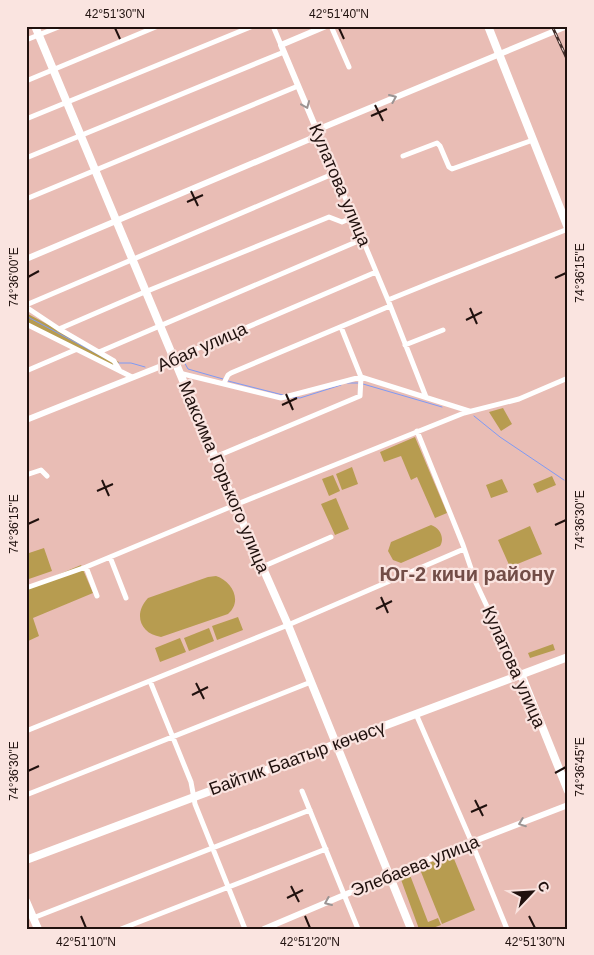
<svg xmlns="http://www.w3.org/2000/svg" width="594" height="955" font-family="Helvetica,sans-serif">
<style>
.green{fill:#b79c50}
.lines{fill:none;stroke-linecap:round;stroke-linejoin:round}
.stream{stroke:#7f9af5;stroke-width:1}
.minor{stroke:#fff;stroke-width:5}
.tertiary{stroke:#fff;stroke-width:6}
.secondary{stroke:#fff;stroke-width:8}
.primary{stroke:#fff;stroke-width:8}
.rail-casing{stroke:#432f2b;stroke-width:3}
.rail{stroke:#fae4e0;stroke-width:1;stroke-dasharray:4;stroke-linecap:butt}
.oneway{stroke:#9b9493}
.ticks{fill:none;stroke:#20110e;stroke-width:2}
.labels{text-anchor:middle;stroke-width:4.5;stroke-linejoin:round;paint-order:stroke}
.street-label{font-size:18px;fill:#20110e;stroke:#fae4e0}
.quarter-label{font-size:20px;font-weight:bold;fill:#724d47;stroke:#fae4e0}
.neatline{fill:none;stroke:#20110e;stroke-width:2}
.ticks-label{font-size:12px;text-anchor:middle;fill:#20110e}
</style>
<rect width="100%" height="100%" fill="#e9bdb5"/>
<path class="green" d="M26 313 119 362 115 369 26 322Z
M503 408 512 424 501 431 489 412Z
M415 437 447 513 435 518 417 477 411 480 401 456 384 462 380 452Z
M352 467 358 484 342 490 336 474Z
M333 475 340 491 329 496 322 479Z
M552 476 556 485 537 493 533 484Z
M502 479 508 492 491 498 486 485Z
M336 498 349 529 335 535 321 504Z
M431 525C440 528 445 538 440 546L401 563 393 560 388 551 391 542Z
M530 526 542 554 510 567 498 540Z
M44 548 52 571 26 580V554Z
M81 565 93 593 33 618 39 636 26 642V588Z
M216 576C232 581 243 601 228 614L161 637C140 634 133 614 148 598L208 577Z
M238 617 243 630 217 640 212 626Z
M209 628 214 641 189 651 184 638Z
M180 638 186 652 160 662 155 648Z
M553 644 555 650 530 658 528 653Z
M452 854 475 910 442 924 419 867Z
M417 866 419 872 410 875 428 922 438 918 441 925 430 929H419L399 874Z"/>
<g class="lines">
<path class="stream" d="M26 316 105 358
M182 358 188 369 223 379
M119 363H131L145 367
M228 381 283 395
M347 383H358
M363 384 442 407
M292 397 300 398 341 385
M474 416 500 437 564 480"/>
<path class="minor" d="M273 26 281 45
M331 26 349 67
M26 40 61 26
M26 81 158 26
M26 119 253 26
M318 133 388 300 426 397
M403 156 437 143 440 146 449 167 452 169 533 140
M26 158 284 52
M26 199 298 86
M388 300 435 281 568 229
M26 305 335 173
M26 307 59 329 114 361 120 371
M26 324 132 377
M59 329 140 294 329 217 342 222 354 217
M405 345 443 330
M99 352 363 239
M174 361 180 356 376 272
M26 371 75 350
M179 373 281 398 361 377 469 411
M224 383 228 375 231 373 390 306
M417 431 463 545 476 583 515 666 521 674
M215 457 360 396 361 377 341 327
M26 475 41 470 47 476
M110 557 126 598
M86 567 97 596
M262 567 331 537
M26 588 86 567 235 505 464 413 519 399 568 378
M150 681 191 782 195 804 245 929
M416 714 469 836 507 929
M26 731 288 625 464 549
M302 791 358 929
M26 795 311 682
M33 918 310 810
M121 929 326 849"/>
<path class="tertiary" d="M318 133 281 45 326 26
M26 259 310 139 324 127 567 26
M26 420 174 361
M264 929 441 854 568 805"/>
<path class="secondary" d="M521 674 568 791
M26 901 38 929"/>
<path class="primary" d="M35 26 232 498 288 625 411 929
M488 26 568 228
M26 860 568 657"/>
<g class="rail-casing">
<path id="rail" d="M552 26 568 61"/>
</g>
<use href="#rail" class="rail"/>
</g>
<defs><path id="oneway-chevron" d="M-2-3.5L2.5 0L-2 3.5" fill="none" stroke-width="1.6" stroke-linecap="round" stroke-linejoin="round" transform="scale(1.25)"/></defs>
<g class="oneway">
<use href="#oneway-chevron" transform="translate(393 98) rotate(-23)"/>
<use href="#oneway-chevron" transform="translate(306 105) rotate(67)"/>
<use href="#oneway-chevron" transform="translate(522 823) rotate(159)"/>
<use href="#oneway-chevron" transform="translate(328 902) rotate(157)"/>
</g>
<path class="ticks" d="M115 28 120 39M339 28 344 39M375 105 383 121M371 116 387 109M191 191 198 206M187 202 203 195M28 277 39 271M555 278 566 273M470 308 477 324M466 320 482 312M286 394 293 410M282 405 297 398M102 480 109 496M97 491 113 484M28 524 39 519M555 525 566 520M381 597 388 613M376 609 392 601M196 683 204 699M192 695 208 687M28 771 39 766M555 773 566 767M475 800 483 816M471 812 487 805M291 886 299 902M287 898 303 890M81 916 86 928M305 916 310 928M529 916 535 928"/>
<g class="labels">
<g class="street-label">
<text transform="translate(340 185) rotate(67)" y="6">Кулатова улица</text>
<text transform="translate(202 347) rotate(-24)" y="6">Абая улица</text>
<text transform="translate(224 477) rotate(67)" y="6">Максима Горького улица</text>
<text transform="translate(514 667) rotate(66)" y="6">Кулатова улица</text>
<text transform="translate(297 758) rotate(-20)" y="6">Байтик Баатыр көчөсү</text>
<text transform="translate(415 866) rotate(-22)" y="6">Элебаева улица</text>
</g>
<g class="quarter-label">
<text x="467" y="581">Юг-2 кичи району</text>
</g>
</g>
<rect width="594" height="955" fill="none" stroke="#fae4e0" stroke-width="55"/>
<g transform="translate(532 892) rotate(65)" stroke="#fae4e0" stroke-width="4" paint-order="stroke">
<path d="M0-4L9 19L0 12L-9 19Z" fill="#20110e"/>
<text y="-8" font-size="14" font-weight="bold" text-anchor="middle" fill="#20110e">С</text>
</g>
<rect x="28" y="28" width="538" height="900" class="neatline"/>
<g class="ticks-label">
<text x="115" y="18">42°51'30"N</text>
<text x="339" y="18">42°51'40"N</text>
<text transform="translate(580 273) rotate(-90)" y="4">74°36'15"E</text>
<text transform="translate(14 277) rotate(-90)" y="4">74°36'00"E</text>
<text transform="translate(580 520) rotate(-90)" y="4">74°36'30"E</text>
<text transform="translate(14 524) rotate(-90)" y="4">74°36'15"E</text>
<text transform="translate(580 767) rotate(-90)" y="4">74°36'45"E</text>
<text transform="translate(14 771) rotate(-90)" y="4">74°36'30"E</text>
<text x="86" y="946">42°51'10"N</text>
<text x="310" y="946">42°51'20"N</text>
<text x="535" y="946">42°51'30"N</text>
</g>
</svg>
